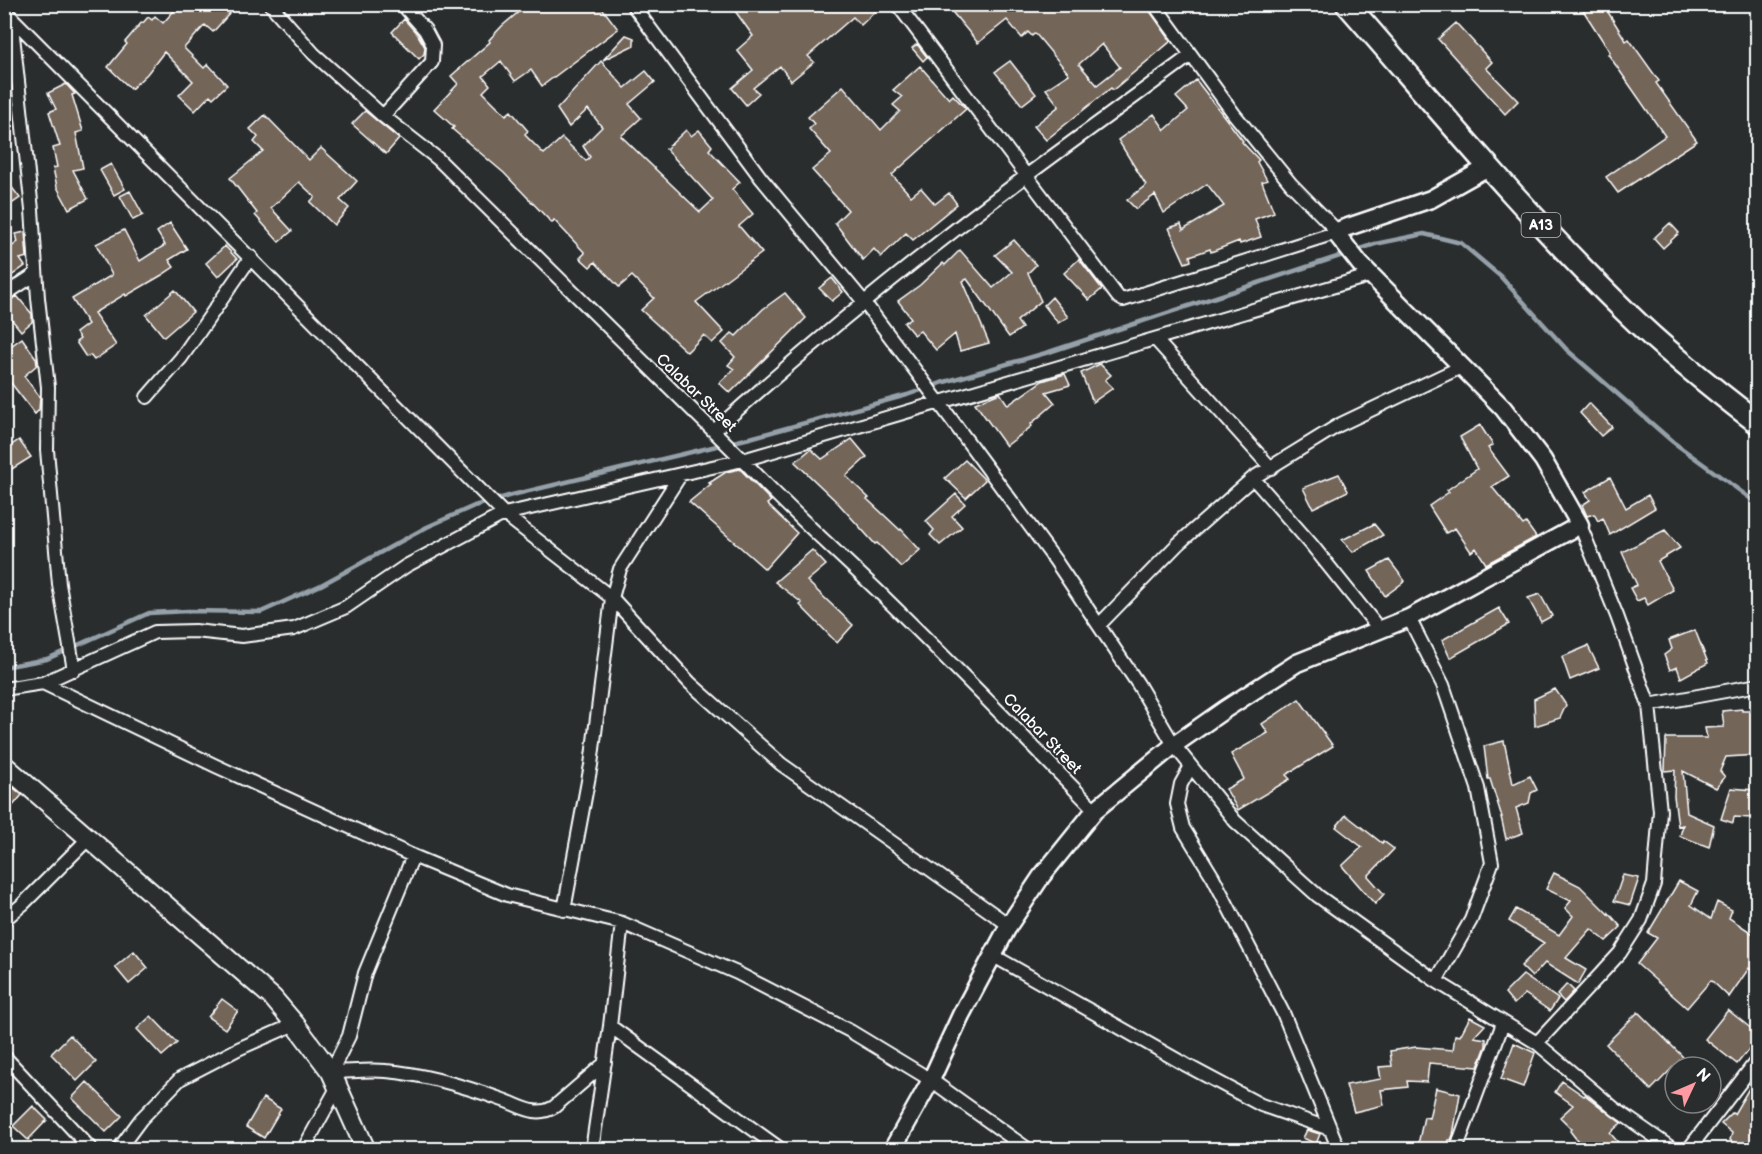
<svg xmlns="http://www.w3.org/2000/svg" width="1762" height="1154" font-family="'Balsamiq Sans',sans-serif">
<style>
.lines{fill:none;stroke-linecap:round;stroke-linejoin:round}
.stream{stroke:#95a0a9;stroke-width:4.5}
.building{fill:#736559;stroke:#fff;stroke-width:1.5;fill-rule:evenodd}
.minor-casing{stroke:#fff;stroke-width:16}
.tertiary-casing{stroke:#fff;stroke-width:21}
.secondary-casing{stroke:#fff;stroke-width:22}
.trunk-casing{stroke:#fff;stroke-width:26}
.minor{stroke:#2a2d2e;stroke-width:12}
.tertiary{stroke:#2a2d2e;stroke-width:16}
.secondary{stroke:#2a2d2e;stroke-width:18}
.trunk{stroke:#2a2d2e;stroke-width:21}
.labels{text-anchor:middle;stroke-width:4.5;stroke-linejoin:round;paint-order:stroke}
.shield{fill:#2a2d2e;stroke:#bfc0c0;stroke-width:1.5}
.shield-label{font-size:15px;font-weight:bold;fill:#fff}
.street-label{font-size:16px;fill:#fff;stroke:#2a2d2e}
</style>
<rect width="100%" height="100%" fill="#2a2d2e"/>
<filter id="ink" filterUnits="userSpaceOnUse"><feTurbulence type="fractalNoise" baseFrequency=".0167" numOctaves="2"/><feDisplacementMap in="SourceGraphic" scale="12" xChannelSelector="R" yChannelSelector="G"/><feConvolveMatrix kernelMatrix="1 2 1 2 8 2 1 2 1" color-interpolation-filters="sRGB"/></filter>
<g filter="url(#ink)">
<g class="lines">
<path class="stream" d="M1354 251 1375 244 1424 234 1461 243 1500 276 1567 350 1673 442 1758 504
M4 667 47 659 149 613 188 611 261 612 321 585 427 527 474 506 512 495 750 438 907 395 941 383 1049 352 1346 254"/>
</g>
<path class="building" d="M180 4H238L213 32 205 25 184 48 204 68 208 64 227 85 213 98 210 95 195 111 179 95 193 81 164 52 147 74 131 89 108 67 127 44 125 42 142 22 143 23 148 17 152 20 155 16 163 23Z
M528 4H599L618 29 542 86 531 70 515 81 501 61 483 76 490 85 483 92 506 115 511 111 528 131 525 134 526 136 544 154 562 138 586 161 590 157 583 146 602 127 588 109 569 127 557 109 601 61 625 88 646 71 655 82 629 104 641 118 621 136 700 212 713 200 666 149 686 130 691 136 699 130 712 146 709 150 740 182 732 189 753 214 739 226 762 253 696 302 724 332 712 343 704 335 687 352 641 310 654 298 632 276 619 287 595 262 590 267 580 258 585 253 554 220 552 223 504 173 452 129 454 127 434 109 458 84 451 76 490 42 489 40 502 26Z
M730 4H883L861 25 853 17 808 56 814 62 791 81 780 66 753 88 759 93 746 105 732 88 753 70 737 50 753 36Z
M963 4H1145L1171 41 1113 90 1111 88 1046 140 1034 126 1059 106 1046 89 1069 74 1035 33 1032 36 1028 32 1022 38 1007 20 978 43 953 13ZM1102 44 1120 67 1097 85 1079 64Z
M1579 4H1603L1626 41 1629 39 1659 81 1656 83 1697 141 1618 193 1606 177 1665 136 1608 54 1610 52Z
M404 19 418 35 425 47 424 54 419 59 392 32Z
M1456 23 1492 62 1486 68 1518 101 1505 114 1438 39Z
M626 35 634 38V45L603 60Z
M917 44 927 57 923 61 912 48Z
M1010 61 1036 94 1022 105 995 72Z
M920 66 949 99 953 95 966 109 892 175 911 196 921 188 935 204 949 193 957 204 913 240 906 233 881 257 874 249 863 260 835 223 848 210 812 170 831 154 809 129 814 124 808 117 843 86 881 130 900 111 893 105 902 97 893 90Z
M1196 80 1243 141 1242 142 1259 160 1257 162 1267 180 1262 182 1274 212 1255 219 1261 237 1240 244 1239 241 1211 252 1210 249 1190 256 1191 261 1185 263 1169 228 1181 224 1183 230 1224 206 1207 184 1164 213 1155 195 1136 209 1127 200 1146 185 1118 140 1154 114 1165 130 1188 110 1176 97Z
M66 84 75 94 72 95 83 131 76 133 83 168 73 170 88 199 69 209 57 187 53 168 57 167 53 148 60 146 49 112 56 109 48 93Z
M365 111 399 139 386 154 352 124Z
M265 115 309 160 321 148 357 181 340 200 349 208 334 225 310 202 315 197 299 182 271 208 292 231 279 242 255 215 257 213 230 178 263 151 254 142 258 137 250 129Z
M111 164 125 189 114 195 100 170Z
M4 177 20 198 4 209Z
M130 191 143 215 133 220 120 196Z
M170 223 187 249 169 260 174 267 162 275 126 296 125 294 94 313 116 345 94 360 90 355 86 357 76 342 80 339 76 333 88 324 72 299 112 275 96 244 124 230 140 261 165 245 157 232Z
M1670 223 1679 233 1663 248 1654 238Z
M25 232 27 257 20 259 25 266 4 281V239L11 247 18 242 16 234Z
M1014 240 1036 265 1028 273 1041 301 1017 321 1022 328 1009 337 967 279 963 281 989 343 960 351 955 334 936 350 920 331 914 335 904 323 911 318 898 301 920 285 943 263 945 265 960 250 993 288 1012 272 995 255Z
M225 246 237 259 218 277 206 263Z
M1079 259 1102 289 1089 300 1064 273Z
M832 278 843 292 832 301 819 288Z
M175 290 193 312 164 337 146 315Z
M785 293 806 318 730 393 719 383 734 369 728 365 735 357 722 343 732 333 736 336 763 309Z
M17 296 32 314V322L21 331 4 310V304Z
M1052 297 1068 317 1058 323 1044 305Z
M22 338 36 358 37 365 24 376 40 397 39 410 35 414 4 374V351Z
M1100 364 1111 375 1105 380 1113 388 1093 402 1081 373Z
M1065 374 1070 385 1046 392 1055 403 1031 424 1032 426 1006 446 975 403 1000 393 1008 405 1042 381Z
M1589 403 1612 427 1601 436 1580 413Z
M1480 425 1493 445 1488 448 1509 476 1492 487 1523 525 1526 523 1536 537 1486 564 1476 548 1471 552 1455 528 1446 533 1429 506 1449 492 1447 490 1477 469 1460 437Z
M852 439 867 457 846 476 869 498 867 499 900 530 901 529 920 550 901 567 877 543 875 544 838 503 795 462 811 449 822 459Z
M19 440 31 457 4 474V450Z
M965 460 985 480 966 498 945 478Z
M740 469 771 501 767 504 797 533 765 569 689 502 711 484 709 483 726 472Z
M1339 474 1348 491 1313 508 1303 488Z
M1610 477 1626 508 1648 495 1655 508 1610 535 1603 518 1598 521 1594 514 1587 516 1582 505 1590 500 1585 492Z
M956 494 965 504 952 516 962 527 940 545 930 535 934 530 926 521Z
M1374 524 1383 535 1353 552 1342 540Z
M1665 530 1680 548 1658 561 1673 590 1648 605 1644 598 1637 601 1630 588 1637 585 1622 552Z
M812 550 826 565 807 581 853 625 837 643 800 605 802 603 775 582Z
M1389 560 1405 581 1385 596 1369 571Z
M1540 594 1552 616 1541 622 1528 598Z
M1499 608 1509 624 1450 658 1442 640Z
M1695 630 1708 663 1681 678 1677 667 1670 670 1664 655 1672 649 1669 640Z
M1588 646 1599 668 1570 680 1562 657Z
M1555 689 1566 705 1560 718 1535 726 1534 699Z
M1299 699 1333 746 1286 775 1290 779 1238 810 1226 789 1244 779 1231 754 1268 733 1262 724Z
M1742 709V711H1758V755L1726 757 1720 771 1725 777 1716 788 1683 771 1687 813 1714 825 1709 847 1680 836 1683 825 1678 826 1674 796 1675 770 1665 771 1666 738H1707L1705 728 1724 727 1722 711Z
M1504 741 1513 784 1530 776 1537 790 1531 793 1529 803 1516 808 1523 833 1506 839 1501 817H1502L1490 779H1488L1484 746Z
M4 780 22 795 11 808 4 802Z
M1731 788 1754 790 1752 818 1734 817 1733 823 1721 819Z
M1346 815 1382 843 1383 841 1394 849 1368 876 1384 894 1375 904 1342 866 1362 847 1336 827Z
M1554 873 1580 886 1609 915V913L1621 927 1606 941 1591 929 1566 958 1586 970 1578 984 1545 963 1532 977 1521 966 1544 943 1509 921 1516 909 1559 935 1573 916 1565 908 1571 901 1546 889Z
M1623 875 1639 878 1630 905 1614 901Z
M1679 881 1698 891 1691 905 1711 919 1717 902 1732 910 1729 918 1758 937V976L1749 968 1729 997 1711 980 1687 1008 1637 964 1657 938 1648 933Z
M134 951 148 968 129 984 115 967Z
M1523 975 1558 999 1550 1011 1525 994 1514 1004 1505 993Z
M1567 984 1574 991 1564 1002 1557 995Z
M222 999 238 1011 225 1029 208 1017Z
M1728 1010 1758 1034V1038L1737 1064 1705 1039Z
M1638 1012 1683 1057 1651 1090 1606 1044Z
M151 1016 177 1043 162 1056 137 1029Z
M1470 1017 1485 1025 1474 1037 1486 1039V1046L1478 1067 1429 1063 1427 1082 1407 1081 1408 1087 1381 1090 1384 1105 1354 1112 1346 1085 1381 1079 1379 1067 1392 1066 1390 1051 1416 1047 1453 1050 1455 1035 1460 1036Z
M70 1035 96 1062 77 1081 51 1054Z
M1514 1043 1535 1053 1523 1087 1501 1079Z
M1758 1073V1149H1743L1730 1140 1732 1133 1721 1124 1732 1113 1734 1114Z
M1562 1081 1584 1096 1585 1095 1621 1123 1610 1133 1624 1149H1584L1570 1131 1572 1129 1560 1117 1573 1105 1555 1092Z
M87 1082 122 1116 106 1132 72 1098Z
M1436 1088 1460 1094 1453 1135 1451 1140H1449L1447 1149H1417L1424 1117 1429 1118Z
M263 1098 281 1109 264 1138 246 1127Z
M33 1106 47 1120 28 1140 13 1126Z
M1307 1130 1320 1134 1316 1144 1303 1138Z"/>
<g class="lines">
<g class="minor-casing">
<path id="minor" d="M270 4 314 54 383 116 438 159 743 460C786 507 834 549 880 593 953 664 1024 737 1095 810
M632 4 761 178 864 302 915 370 1055 560 1138 684 1174 745 1235 821 1318 896 1436 981 1537 1043 1615 1109 1674 1150
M897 4 1118 297 1123 300 1338 232 1291 184 1234 114 1154 4
M4 10 504 514 612 598 690 683 781 764 1009 925
M11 17 32 210 38 298 48 387 47 450 59 584 74 670
M383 116 432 62 433 45 425 30 402 4
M4 295 36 274
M1155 339 1271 468
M147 397 181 358 251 257
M714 431C814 341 918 256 1026 176 1081 135 1136 96 1191 55
M1253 478 1311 544 1380 630
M1409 618 1443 685 1478 788 1492 863 1471 920 1436 981
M1099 625 1178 544 1253 478 1339 425 1461 367
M43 683 155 632 195 631 242 636 294 629 346 607 406 566 504 514 743 460 1372 275
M4 689 43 683 216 766 413 856 507 895 622 923 737 973 850 1031 931 1080 1029 1150
M1649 705 1758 685
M1190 768 1181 784 1177 804 1183 828 1213 877 1284 1015 1339 1150
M413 856 365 973 349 1036 331 1072C349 1072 368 1069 386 1071 423 1074 467 1087 503 1100 521 1106 536 1118 554 1107L605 1063
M564 910 591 765 612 598 620 569 681 474
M4 920 23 904 88 839
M992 955 1186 1065 1261 1105 1330 1129
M610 1026 782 1150
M1537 1043 1620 953 1641 920 1654 884 1660 811 1649 705 1617 616 1580 525
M4 1056 92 1150
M118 1150 141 1119 180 1079 238 1049 295 1024
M303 1150 337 1088
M592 1150 610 1026 622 923
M1456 1150 1503 1023
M1688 1150 1758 1059"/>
</g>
<g class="tertiary-casing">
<path id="tertiary" d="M892 1150 931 1080 961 1015 1009 925 1041 877 1095 810 1174 745 1224 710 1297 663 1409 618 1580 525 1543 460 1503 408 1360 264 1338 236V232L1342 229 1431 199 1488 167"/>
</g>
<g class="secondary-casing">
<path id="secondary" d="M4 765 273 998 295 1024 331 1072 366 1150"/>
</g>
<g class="trunk-casing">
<path id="trunk" d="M1347 4C1438 108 1526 215 1625 311 1666 351 1712 388 1758 423"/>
</g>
<use href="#minor" class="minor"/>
<use href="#tertiary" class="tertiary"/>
<use href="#secondary" class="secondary"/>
<use href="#trunk" class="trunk"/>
</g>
</g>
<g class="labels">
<rect class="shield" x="1521.5" y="213" width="39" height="24" rx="4.5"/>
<g class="shield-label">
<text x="1541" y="230">A13</text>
</g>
<g class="street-label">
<text transform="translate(697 392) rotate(44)" y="6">Calabar Street</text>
<text transform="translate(1043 733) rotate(46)" y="6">Calabar Street</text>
</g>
</g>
<rect width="1762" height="1154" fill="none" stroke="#2a2d2e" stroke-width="24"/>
<rect x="12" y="12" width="1738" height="1130" fill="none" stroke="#fff" stroke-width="2" filter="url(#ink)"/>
<g transform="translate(1693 1085) rotate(46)"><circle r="28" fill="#2a2d2e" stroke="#7f8182" stroke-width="1.5"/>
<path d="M0-4.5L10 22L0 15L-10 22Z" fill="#ff9aa2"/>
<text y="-9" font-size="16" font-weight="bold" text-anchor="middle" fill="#ffffff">N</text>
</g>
</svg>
